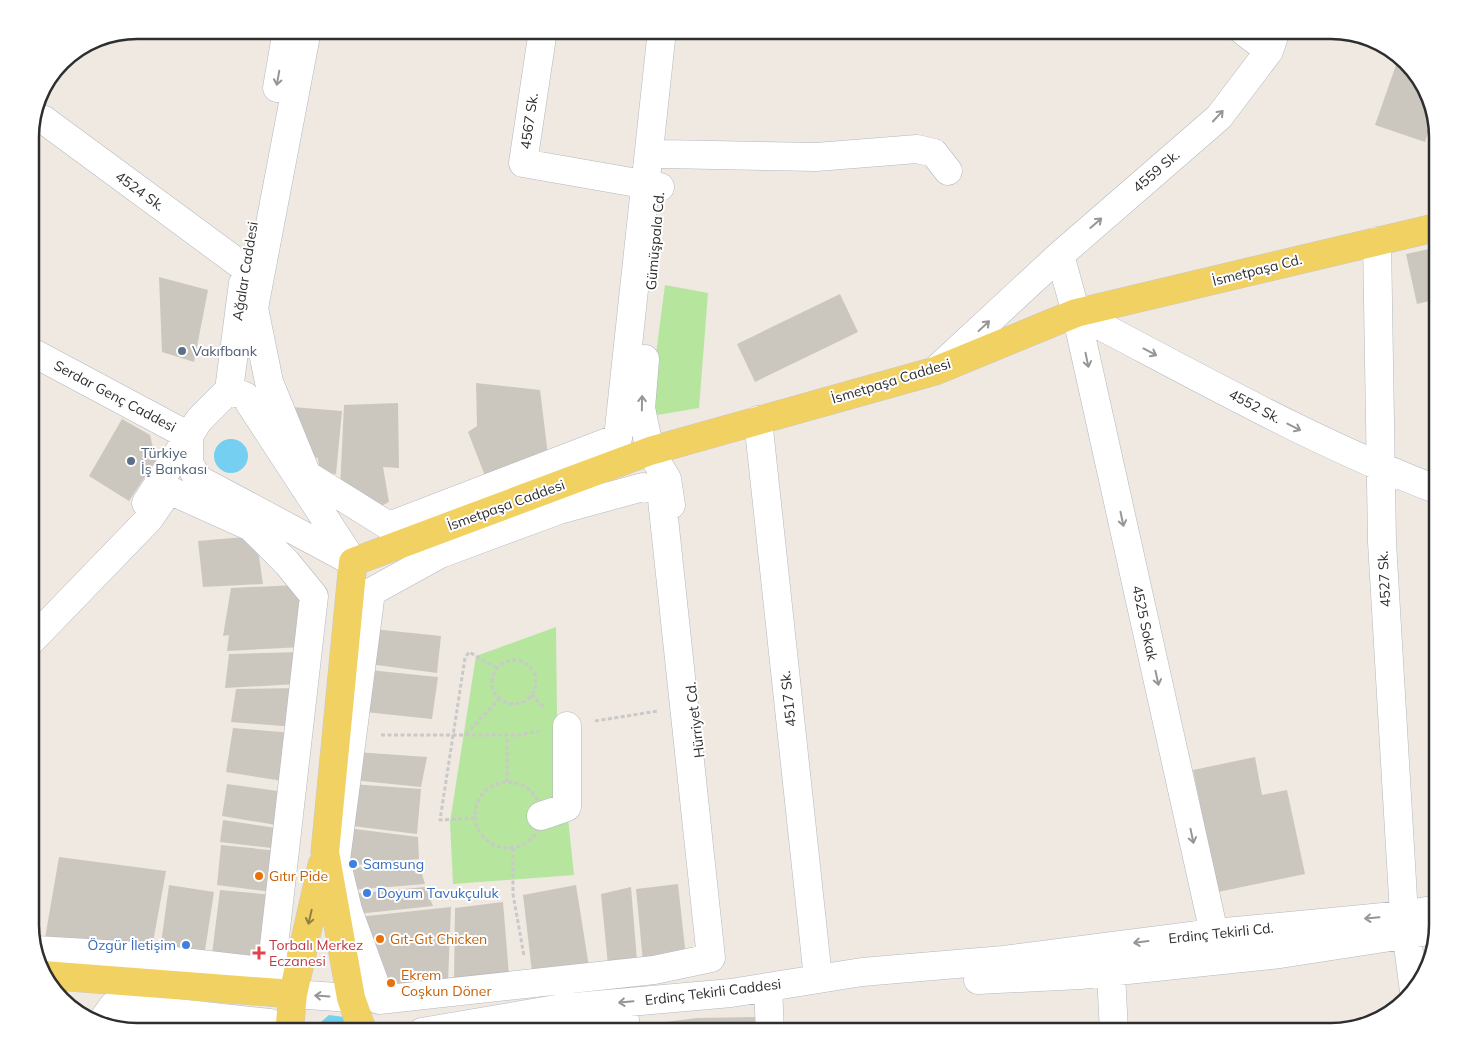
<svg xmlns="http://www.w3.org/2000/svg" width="1468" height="1062" font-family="Mulish,sans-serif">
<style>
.green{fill:#b6e59e}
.water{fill:#75cff0}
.building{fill:#cbc7bf}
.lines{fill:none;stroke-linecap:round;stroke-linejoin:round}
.minor-casing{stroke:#b4b7c1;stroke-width:29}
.major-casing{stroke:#c9c9c9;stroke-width:29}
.path{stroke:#c9c9c9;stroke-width:3;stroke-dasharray:4 2.5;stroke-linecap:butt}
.minor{stroke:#fff;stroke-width:28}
.major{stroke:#f2d163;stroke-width:28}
.oneway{stroke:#969696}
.oneway2{stroke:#908048}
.service-dot{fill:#5c6f8a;stroke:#fff;stroke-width:2}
.shop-dot{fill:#3f7fe0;stroke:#fff;stroke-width:2}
.food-dot{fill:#e8710a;stroke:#fff;stroke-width:2}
.health-dot{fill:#e0444e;stroke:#fff;stroke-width:2}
.labels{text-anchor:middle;stroke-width:4;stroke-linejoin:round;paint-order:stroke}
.street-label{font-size:14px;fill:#2e2e2e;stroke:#fff}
.service-label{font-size:14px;fill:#4e5e75;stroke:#fff;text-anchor:start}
.shop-label{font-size:14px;fill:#366cbe;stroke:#fff;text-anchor:start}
.food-label{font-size:14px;fill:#c56008;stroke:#fff;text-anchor:start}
.health-label{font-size:14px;fill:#be3a42;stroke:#fff;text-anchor:start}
.rim{fill:none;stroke:#2e2e2e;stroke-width:2.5}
</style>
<rect width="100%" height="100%" fill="#efe9e1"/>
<path class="green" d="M665 285 708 293 699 408 657 415 650 400Z
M556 627 557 714 574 875 453 884 450 822 476 656Z
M112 1009 270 1032H137L106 1022Z"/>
<path class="water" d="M214 456a17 17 0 1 1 34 0a17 17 0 1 1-34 0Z
M329 1015 344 1017 350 1032H319L321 1022Z"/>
<path class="building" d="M1353 37 1396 52 1400 57 1352 39Z
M1396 65 1411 70 1427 90 1433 117 1425 142 1375 125Z
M1438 247V318L1432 314 1429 301 1417 304 1406 254Z
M159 277 208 290 194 362 162 352Z
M840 294 858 332 755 382 737 344Z
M476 383 540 390 548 455 487 481 468 432 477 426Z
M398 403 399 468 383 467 389 502 375 509 340 489 344 405Z
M292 407 342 411 336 474 320 473 318 458 303 454Z
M122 419 150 435 156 460 129 501 89 476Z
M256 536 263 584 203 587 198 541Z
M297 585 308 596 302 647 227 651 229 635 223 636 231 588Z
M373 629 441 636 437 673 369 664Z
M301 652 298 684 225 688 229 654Z
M369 670 438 677 432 719 365 712Z
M299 688 295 727 231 722 236 689Z
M233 728 293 733 289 782 226 772Z
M356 752 427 757 421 787 352 780Z
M1255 757 1262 795 1287 790 1305 874 1218 892 1193 770Z
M227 784 285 792 282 826 222 816Z
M351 784 421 789 417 834 344 825Z
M223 820 283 829 280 849 220 842Z
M347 828 418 837 419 859 345 866Z
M221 845 279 851 273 892 217 885Z
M59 857 166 871 152 948 45 938Z
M418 861 425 884 351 890 346 869Z
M678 884 686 957 643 962 636 889Z
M169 885 214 892 204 957 160 951Z
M576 885 589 967 532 972 523 895Z
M425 887 433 906 357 914 351 894Z
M631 887 637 961 608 965 601 894Z
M220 890 274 895 266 969 211 962Z
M503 902 509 975 454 980 455 908Z
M451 907 448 982 384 990 358 917Z
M755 1017V1032H585L697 1018Z"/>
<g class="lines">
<g class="minor-casing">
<path id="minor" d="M307 30 254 308 269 382 307 475 389 526 618 438 662 30
M543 30 523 163 660 187
M1242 30 1269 51
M277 88 287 30
M34 116 44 120 245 268
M663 154 816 157 917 149 934 153 948 171
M1377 241 1382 542 1404 915 1414 991
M1060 255 1076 313 1214 933
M1076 313C1195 375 1312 442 1438 490
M30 351 189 436
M645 359 641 408 650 451 667 479 671 505
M937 369 1060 255 1219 117 1269 51 1276 30
M229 390 243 283
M229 390 245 396 352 560
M758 420 818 978
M189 436V463L198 479 353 562
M643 487 661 490 711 958 654 970 379 1000 378 992 348 910 336 860 371 592 440 554 559 510Z
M146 503 199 420 229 390
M30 642 149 519 169 490 251 527 287 563 314 596 271 972 122 955 36 950
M541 816 567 807V726
M1110 954 1114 1032
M978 980 1080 975 1280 954 1436 930
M768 987 770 1032
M293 994 351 998
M103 1020 113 1006 270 1023 272 1032
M422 1032 562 1008 731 993 862 972 1004 960 1214 933 1404 915 1438 909
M531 1032 625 1020"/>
</g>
<g class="major-casing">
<path id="major" d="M43 975 293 994
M289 1032 293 994 322 865
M363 1032 351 998 325 852 353 562 650 451 935 371 1076 313 1438 227"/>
</g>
<path class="path" d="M492 682a22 22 0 1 1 44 0a22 22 0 1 1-44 0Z
M531 695 545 708
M595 721 658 711
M466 734 500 698
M381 735H520L539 731
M507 782V735
M475 815a33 33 0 1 1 66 0a33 33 0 1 1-66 0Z
M475 818 440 820 465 658 469 652 497 668
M513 848V894L524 956"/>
<use href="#minor" class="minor"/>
<use href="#major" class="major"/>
</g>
<defs><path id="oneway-shaft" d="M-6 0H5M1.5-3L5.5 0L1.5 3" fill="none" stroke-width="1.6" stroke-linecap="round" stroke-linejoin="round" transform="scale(1.25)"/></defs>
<g class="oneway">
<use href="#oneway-shaft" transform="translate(278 78) rotate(100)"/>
<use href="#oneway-shaft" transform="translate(1218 116) rotate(-47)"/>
<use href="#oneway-shaft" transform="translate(1096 223) rotate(-41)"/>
<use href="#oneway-shaft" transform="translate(984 326) rotate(-43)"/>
<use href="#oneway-shaft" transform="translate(1150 352) rotate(28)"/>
<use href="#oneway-shaft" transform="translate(1087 360) rotate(78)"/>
<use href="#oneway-shaft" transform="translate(642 403) rotate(-89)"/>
<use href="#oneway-shaft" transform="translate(1294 427) rotate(27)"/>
<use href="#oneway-shaft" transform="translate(1122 519) rotate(78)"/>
<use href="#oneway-shaft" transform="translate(1157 678) rotate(78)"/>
<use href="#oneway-shaft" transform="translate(1192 836) rotate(78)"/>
<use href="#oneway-shaft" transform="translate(1372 918) rotate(175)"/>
<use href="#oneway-shaft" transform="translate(1141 942) rotate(173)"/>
<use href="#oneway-shaft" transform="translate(322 996) rotate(-176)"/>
<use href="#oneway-shaft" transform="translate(626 1002) rotate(175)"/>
</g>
<use class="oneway2" href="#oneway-shaft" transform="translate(310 917) rotate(103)"/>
<g class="service-dot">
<circle cx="182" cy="351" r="5"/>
<circle cx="131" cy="461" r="5"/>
</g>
<g class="shop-dot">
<circle cx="353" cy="864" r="5"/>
<circle cx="367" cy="893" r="5"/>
<circle cx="186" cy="945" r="5"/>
</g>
<g class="food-dot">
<circle cx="259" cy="876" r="5"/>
<circle cx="380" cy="939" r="5"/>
<circle cx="391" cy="983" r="5"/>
</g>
<path class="health-dot" d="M256.5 945.5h5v5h5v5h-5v5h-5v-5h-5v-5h5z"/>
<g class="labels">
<g class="street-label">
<text transform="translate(529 121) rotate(-82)" y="5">4567 Sk.</text>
<text transform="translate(1156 171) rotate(-41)" y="5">4559 Sk.</text>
<text transform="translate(140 191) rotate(36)" y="5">4524 Sk.</text>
<text transform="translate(655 241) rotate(-85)" y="5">Gümüşpala Cd.</text>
<text transform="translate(1257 270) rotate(-14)" y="5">İsmetpaşa Cd.</text>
<text transform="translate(245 271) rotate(-81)" y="5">Ağalar Caddesi</text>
<text transform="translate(891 381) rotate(-17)" y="5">İsmetpaşa Caddesi</text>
<text transform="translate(115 396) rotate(28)" y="5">Serdar Genç Caddesi</text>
<text transform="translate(1255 406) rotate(28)" y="5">4552 Sk.</text>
<text transform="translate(506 505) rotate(-20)" y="5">İsmetpaşa Caddesi</text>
<text transform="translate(1384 579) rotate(-93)" y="5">4527 Sk.</text>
<text transform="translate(1145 623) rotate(78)" y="5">4525 Sokak</text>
<text transform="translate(788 699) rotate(-96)" y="5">4517 Sk.</text>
<text transform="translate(695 720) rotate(-97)" y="5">Hürriyet Cd.</text>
<text transform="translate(1221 933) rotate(-6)" y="5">Erdinç Tekirli Cd.</text>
<text transform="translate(713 992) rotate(-7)" y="5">Erdinç Tekirli Caddesi</text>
</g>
<g class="service-label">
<text x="192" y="356">Vakıfbank</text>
<text x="141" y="458">Türkiye<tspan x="141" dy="16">İş Bankası</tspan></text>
</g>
<g class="shop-label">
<text x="363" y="869">Samsung</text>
<text x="377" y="898">Doyum Tavukçuluk</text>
<text x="176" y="950" text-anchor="end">Özgür İletişim</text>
</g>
<g class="food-label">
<text x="269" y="881">Gıtır Pide</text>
<text x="390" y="944">Gıt-Gıt Chicken</text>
<text x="401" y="980">Ekrem<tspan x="401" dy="16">Coşkun Döner</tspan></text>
</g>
<g class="health-label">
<text x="269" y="950">Torbalı Merkez<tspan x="269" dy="16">Eczanesi</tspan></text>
</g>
</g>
<path d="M0 0H1468V1062H0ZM137 39H1331A98 98 0 0 1 1429 137V925A98 98 0 0 1 1331 1023H137A98 98 0 0 1 39 925V137A98 98 0 0 1 137 39Z" fill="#fff" fill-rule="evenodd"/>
<path class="rim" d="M137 39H1331A98 98 0 0 1 1429 137V925A98 98 0 0 1 1331 1023H137A98 98 0 0 1 39 925V137A98 98 0 0 1 137 39Z"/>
</svg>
